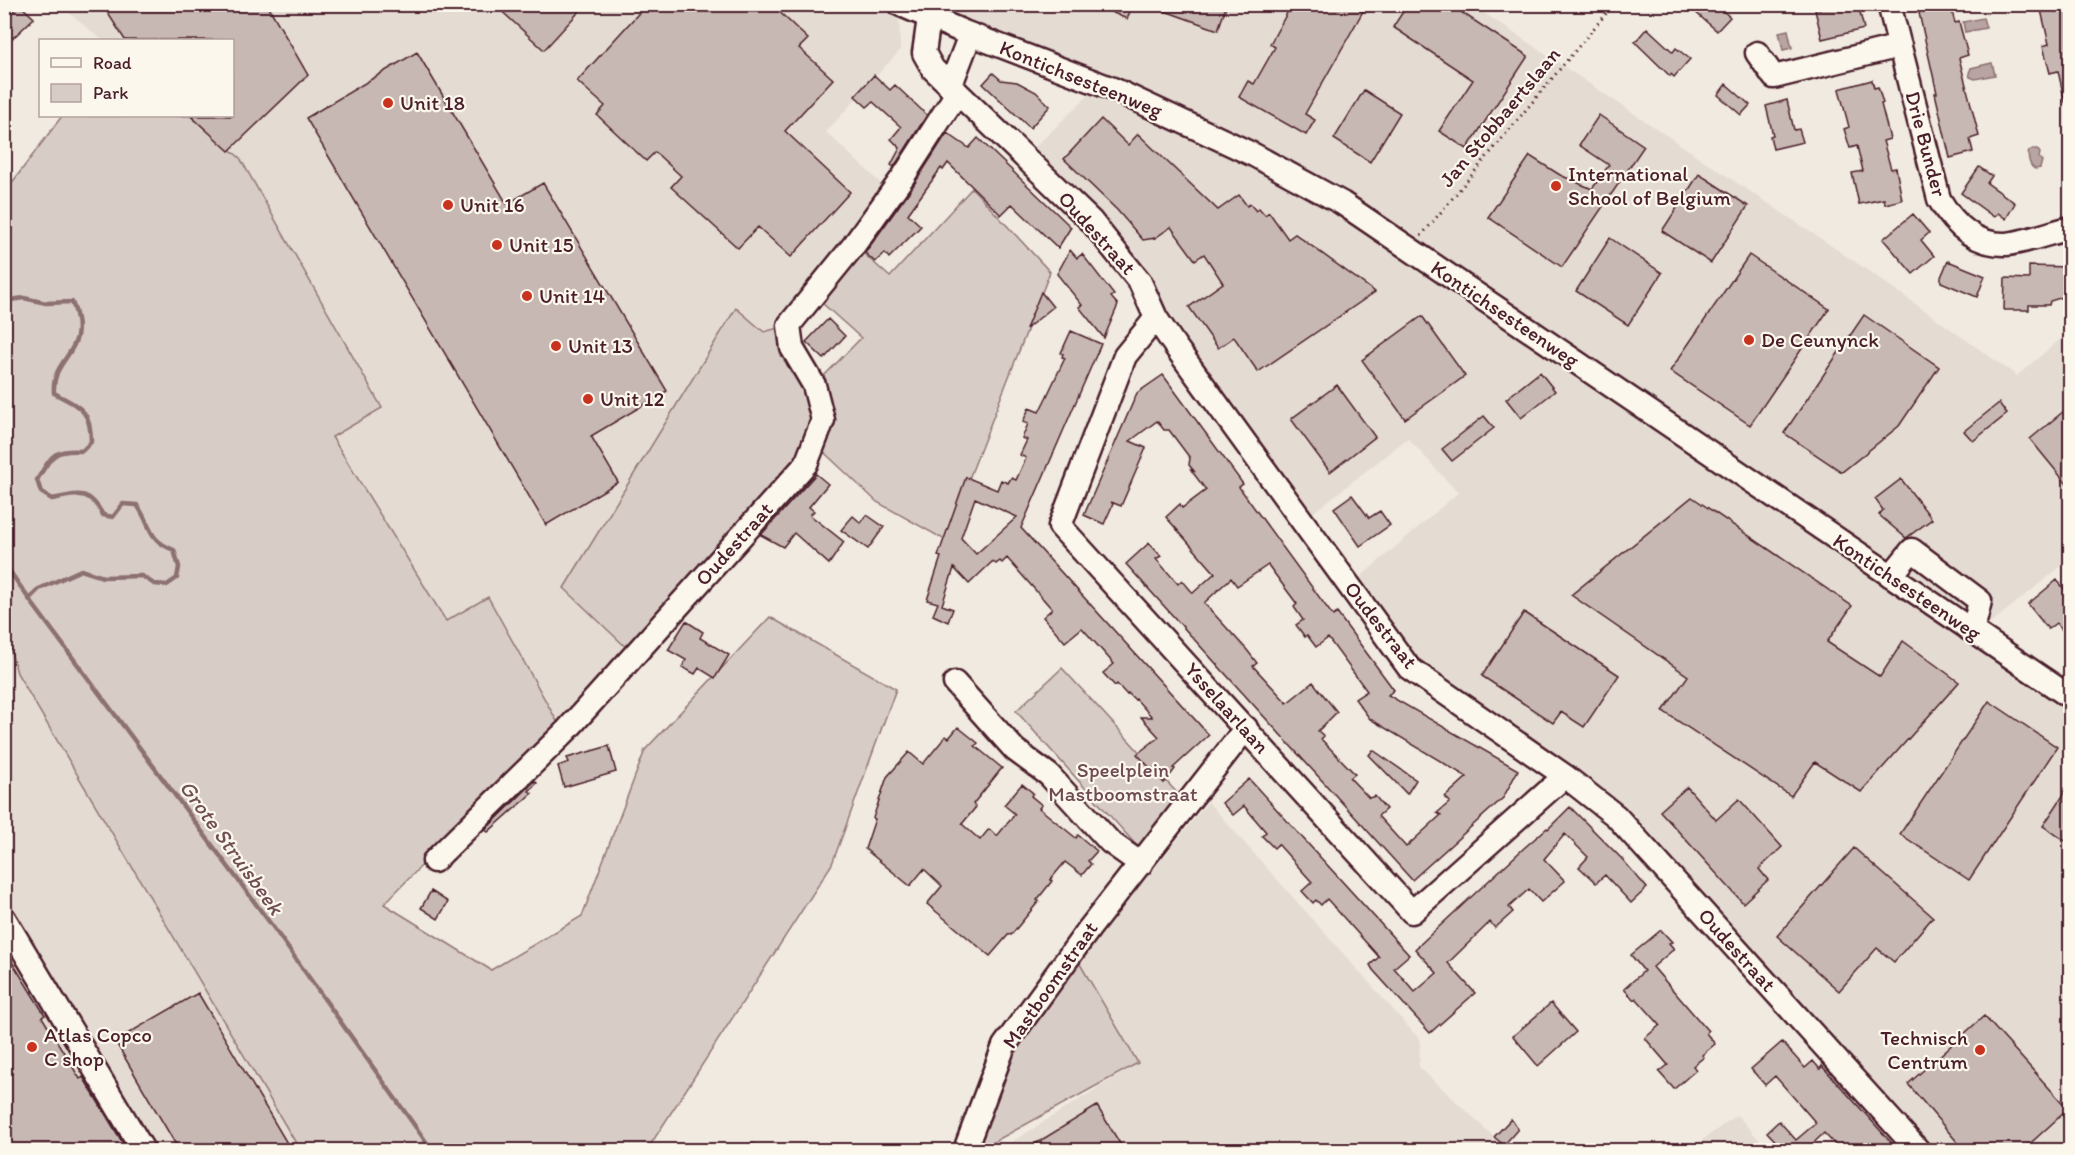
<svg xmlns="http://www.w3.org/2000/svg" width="2075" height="1155" font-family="Itim,sans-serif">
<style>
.built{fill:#e4dbd2}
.green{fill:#d8ccc6;stroke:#917678;stroke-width:1.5}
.water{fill:#b8a4a2;stroke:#8c6f72;stroke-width:1.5}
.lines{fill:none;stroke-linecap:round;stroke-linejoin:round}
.stream{stroke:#8c6f72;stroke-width:4.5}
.building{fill:#c8b8b3;stroke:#4a1f2b;stroke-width:1.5;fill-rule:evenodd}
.minor-casing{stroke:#4a1f2b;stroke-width:27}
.path{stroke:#4a1f2b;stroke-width:3;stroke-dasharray:1.5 4.5;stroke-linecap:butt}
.minor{stroke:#fbf7ec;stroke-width:22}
.poi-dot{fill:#c8321e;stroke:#fbf7ec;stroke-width:2}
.labels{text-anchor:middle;stroke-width:4.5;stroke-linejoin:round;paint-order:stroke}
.street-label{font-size:21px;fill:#4a1f2b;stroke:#fbf7ec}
.poi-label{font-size:21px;fill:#4a1f2b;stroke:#fbf7ec;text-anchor:start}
.park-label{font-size:21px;fill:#6e4a52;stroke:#fbf7ec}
.water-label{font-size:22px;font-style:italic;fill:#704e55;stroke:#fbf7ec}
</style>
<rect width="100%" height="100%" fill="#f0eae0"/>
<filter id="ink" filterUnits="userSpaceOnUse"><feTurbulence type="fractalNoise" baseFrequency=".0167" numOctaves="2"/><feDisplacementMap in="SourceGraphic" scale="12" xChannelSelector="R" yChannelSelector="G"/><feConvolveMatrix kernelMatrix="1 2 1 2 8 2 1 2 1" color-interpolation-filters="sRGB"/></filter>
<g filter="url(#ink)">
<path class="built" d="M60 5H1472L1870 272 2017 376 2070 331V559L1982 630 1832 548 2070 711V1150H1911L1925 1138 1622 808 1416 661 1357 580 1458 493 1408 438 1310 515 1183 340 1099 214 1033 149 1092 92 899 5 900 50 826 132 892 194 789 325 764 332 736 309 564 588 634 655 559 725 487 597 447 622 332 437 382 408 240 158 190 116H232V40H102Z
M4 631 17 673 300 1150H5Z
M1208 802 1420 1040 1419 1067 1508 1150H999L1138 1063 1080 964 1099 936Z
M1737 1115 1768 1150H1689Z"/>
<path class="green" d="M62 116H190L240 158 382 408 332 437 446 621 488 597 559 725 384 904 491 970 582 916 645 750 770 617 896 689 832 864 647 1150H300L17 673 5 631 4 256 7 235 5 192Z
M972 188 1050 272 945 540 877 502 814 443 634 655 564 588 736 308 764 332 789 325 815 385 861 338 813 295 854 245 890 277Z
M1062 668 1180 796 1142 845 1137 846 1016 711Z
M1071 956 1080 964 1138 1063 979 1150H965L1004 1046Z"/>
<path class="water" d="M1983 18 1986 28 1965 32 1963 22Z
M1788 30 1792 48 1783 50 1779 32Z
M1992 63 1995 75 1975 79 1970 77 1969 73 1971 68Z
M2033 149H2037L2040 153 2039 158 2042 161 2040 168 2035 169C2030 167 2027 157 2029 151Z"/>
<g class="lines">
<path class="stream" d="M4 301 24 298 46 303 72 302C93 354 51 354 54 393 80 407 91 410 91 442L82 451C52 449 51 457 37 480L41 492 52 499C79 494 88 488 103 515L113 517 123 504 137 505C152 526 147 540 174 550L179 567 177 578 167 585 154 584 142 576 103 577 81 570 39 589 29 599
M4 563 29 599 273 927 432 1150
M745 1149 753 1145 766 1150"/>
</g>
<path class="building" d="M102 4H267L308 75 229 151 191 116H232V40H125Z
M494 4H586L544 50Z
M647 4H771L808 39 799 48 833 79 785 131 850 192 791 257 758 227 738 248 671 187 681 176 655 152 646 161 597 115 605 106 577 81Z
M1093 4H1133L1127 19Z
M1152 4H1227L1218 30 1151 6Z
M1292 4H1367L1305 114 1315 120 1306 135 1239 97 1248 81 1254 84 1275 47 1270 44Z
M1408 4H1449L1528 56 1467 149 1439 131 1473 80 1393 27Z
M1686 4H1715L1730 17 1717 31Z
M1838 4H1858L1864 29 1822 39 1815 10Z
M1917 4H1950L1955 23 1959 22 1968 55 1959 58 1979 136 1970 139 1973 152 1950 158 1935 93H1937Z
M2044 4H2070V101L2065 102 2058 71 2050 73 2043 46 2049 44 2041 10 2045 9Z
M20 5 34 18 13 38 4 29V19Z
M1647 28 1673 52 1676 48 1690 59 1674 77 1671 74 1670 76 1635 42Z
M417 52 507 204 543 183 667 391 591 436 618 482 546 525 306 118Z
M993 73 1001 80 1017 82 1036 92 1050 106 1030 128 983 84Z
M874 75 890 90 895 85 927 115 894 167 891 165 900 148 891 139 901 127 873 102 867 107 855 96Z
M1872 80 1874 88 1878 87 1883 103 1881 104 1890 139 1883 141 1891 169 1896 168 1902 200 1885 204 1884 199 1859 204 1852 173 1863 171 1857 146 1850 148 1844 129 1849 127 1839 89Z
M1726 84 1750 105 1741 115 1718 95Z
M1364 90 1400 113 1370 162 1334 139Z
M1787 100 1794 130 1799 129 1803 142 1773 149 1770 136 1773 135 1766 106Z
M1599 115 1644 146 1562 267 1488 217 1530 156 1560 175 1592 189 1609 165 1579 145Z
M1101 119 1128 145 1138 134 1218 210 1239 195 1247 206 1250 204 1256 211 1259 208 1265 215 1269 212 1288 239 1295 234 1375 292 1258 372 1234 337 1218 348 1189 307 1223 283 1204 254 1195 260 1171 227 1155 238 1143 240 1117 210 1064 159Z
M947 133 969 148 978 138 1071 227 1058 248 1012 204 1001 215 948 163 943 170 941 168 908 214 921 226 889 258 885 253 875 262 865 253 911 189Z
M1979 167 1992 176 1987 183 2015 203 2006 219 1998 213 1994 217 1961 193Z
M1699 174 1748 206 1711 263 1662 231Z
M1913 214 1929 233 1921 240 1934 256 1913 274 1883 239Z
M1610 238 1662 273 1628 325 1576 291Z
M1070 250 1077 258 1082 254 1114 295 1111 297 1118 305 1104 338 1079 307 1082 305 1057 274Z
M1749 255 1829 309 1750 425 1670 371Z
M1948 261 1985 276 1977 297 1941 282V277Z
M2029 266 2070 267V295L2050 301 2049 305H2029V310H2004L2005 278 2029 279Z
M1041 292 1053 307 1026 329Z
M1864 315 1939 367 1899 426 1842 472 1784 433Z
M1422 316 1465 376 1405 419 1362 360Z
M828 319 845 336 824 359 806 342Z
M1071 331 1101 344 1021 528 1209 735 1173 768 1175 769 1164 783 1137 754 1159 737 1141 717H1152L1136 699 1135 700 1128 693 1127 695 1117 684 1115 686 1103 673 1114 664 1082 628 1065 642 1059 635 1043 617 1052 609 1007 558 1002 563 1000 561 996 564 993 561 969 584 954 568 942 605 953 609 948 622 933 615 938 603 927 600 941 557 938 556 966 477 997 490 1001 480 1008 483 1011 478 1016 480 1026 458 1020 455 1027 440 1022 438 1028 424 1023 422 1029 408 1039 412 1046 398 1065 358 1062 357 1063 354 1061 353ZM975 498 1017 517 976 554 961 538Z
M1540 372 1555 391 1521 418 1506 399Z
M1163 375 1243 484 1239 487 1333 616 1337 613 1394 690 1388 695 1518 770 1503 798 1412 880 1126 564 1149 543 1161 556 1156 559 1178 584 1182 580 1193 593 1215 573 1166 517 1180 504 1182 508 1206 490 1191 470 1194 471 1189 465 1190 458 1169 430H1164L1157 421 1130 441 1146 448 1121 506 1111 502 1113 504 1104 524 1084 515 1137 393ZM1268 565 1297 604 1294 607 1303 620 1296 625 1305 637 1307 635 1316 647 1328 638 1367 691 1355 699 1370 719 1467 777 1445 797 1450 802 1437 813 1441 815 1406 847 1378 816 1386 809 1375 796 1369 798 1350 778 1355 774 1321 739 1324 736 1318 731 1337 712 1313 682 1287 703 1253 666 1257 663 1247 650 1204 603 1231 578 1237 586Z
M1337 385 1375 437 1330 472 1291 419Z
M1999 403 2007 414 1973 441 1964 431Z
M2070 406V488L2030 439Z
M1484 416 1494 428 1452 461 1442 449Z
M816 474 828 484 809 507 814 511 810 515 844 542 829 564 794 533 783 547 761 535Z
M1901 479 1932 519 1906 538 1879 515 1883 510 1875 499Z
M1352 495 1369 518 1380 511 1390 525 1360 546 1334 508Z
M1692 497 1852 606 1827 642 1880 677 1903 641 1959 682 1861 792 1815 762 1791 796 1663 711 1688 676 1571 595Z
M867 515 884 527 868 549 841 530 853 516 861 523Z
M2057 580 2070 596V640L2056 623 2048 629 2028 604Z
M1524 612 1619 675 1584 727 1561 712 1553 723 1482 676Z
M686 621 703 632 700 638 729 655 715 678 699 668 695 674 682 667 686 660 668 650Z
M1989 701 2057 747 1969 880 1900 834Z
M958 727 978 743 975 746 1002 768 973 804 976 807 962 824 980 840 989 829 997 836 1015 814 1004 805 1022 784 1033 793 1031 796 1042 805 1039 808 1076 838 1078 835 1097 851 1088 861 1091 864 1082 875 1065 862 1050 880 1052 881 1037 900 1039 901 1011 935 1009 934 990 956 927 904 942 886 924 869 910 886 865 849 875 819 873 818 887 777 909 752 923 764 946 736 949 738Z
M609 746 616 772 564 787 558 766 569 762 567 758Z
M1373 750 1416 780 1407 794 1369 755Z
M1249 779 1409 955 1394 968 1415 992 1437 973 1415 949 1524 848 1547 828 1548 829 1570 807 1622 859 1647 888 1631 903 1605 875 1596 883 1579 867 1588 857 1565 834 1544 859 1565 881 1541 902 1529 889 1509 907 1513 912 1495 928 1490 922 1448 963 1475 993 1430 1033 1373 970 1370 965 1379 957 1327 899 1321 905 1316 900 1313 903 1302 891 1312 882 1278 844 1274 848 1262 836 1266 832 1244 806 1233 815 1222 803Z
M535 781 537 783 529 791 532 793 488 832 485 830Z
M2070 785V844L2043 826Z
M1687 787 1716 820 1739 799 1782 847 1759 869 1768 880 1743 903 1660 811Z
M1854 848 1933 917 1894 962 1877 948 1839 991 1777 936Z
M431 891 448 902 438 919 421 908Z
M1661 930 1672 942 1669 943 1674 949 1653 967 1708 1031 1706 1033 1715 1044 1702 1055 1704 1057 1693 1066 1696 1070 1674 1089 1659 1072 1668 1065 1645 1038 1660 1025 1636 998 1634 1000 1624 989 1644 971 1631 955Z
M4 949 45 1015 42 1017 80 1079 83 1077 127 1150H4Z
M198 993 291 1150H179L115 1041Z
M1551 1003 1576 1032 1538 1066 1513 1036Z
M1984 1016 2068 1109 2023 1150H1964L1908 1084Z
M1782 1042 1805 1068 1813 1061 1820 1069 1822 1066 1898 1150H1840L1824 1133 1806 1150H1784L1767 1132 1779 1121 1796 1140 1816 1123 1775 1076 1765 1085 1751 1069Z
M1097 1106 1124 1150H1025Z
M1511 1119 1518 1129 1504 1145 1494 1137Z"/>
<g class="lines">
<g class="minor-casing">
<path id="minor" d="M899 4 964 32 1113 89 1254 155 1342 203 2070 697
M1889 4 1939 199C1953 223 1974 245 2006 244 2022 243 2053 232 2070 228
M929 18 924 53 933 69 1091 221 1140 282 1156 318 1175 346 1409 668 1565 776 1616 816 1918 1150
M1757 53 1774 77 1900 46
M950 87 970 35
M1156 318 1125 356 1060 526 1412 912 1565 776
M1891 576 1912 550 1980 601 1976 618 1969 629
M955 683 1015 750 1049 775 1110 842 1141 864
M434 861 566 731 806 464 823 420 814 385 792 348 789 325 854 245 903 177 957 93
M4 918 143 1150
M965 1150 1004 1046 1089 929 1246 728"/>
</g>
<path class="path" d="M1421 236 1614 4"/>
<use href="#minor" class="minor"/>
</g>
</g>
<g class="poi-dot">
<circle cx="388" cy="103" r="6"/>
<circle cx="1556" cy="186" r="6"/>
<circle cx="448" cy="205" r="6"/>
<circle cx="497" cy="245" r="6"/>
<circle cx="527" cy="296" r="6"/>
<circle cx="1749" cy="340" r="6"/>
<circle cx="556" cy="346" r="6"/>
<circle cx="588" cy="399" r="6"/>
<circle cx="32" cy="1047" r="6"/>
<circle cx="1980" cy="1050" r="6"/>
</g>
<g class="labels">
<g class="street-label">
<text transform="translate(1081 79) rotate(22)" y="7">Kontichsesteenweg</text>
<text transform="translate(1500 117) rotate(-50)" y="7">Jan Stobbaertslaan</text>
<text transform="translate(1926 144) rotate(75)" y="7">Drie Bunder</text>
<text transform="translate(1097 233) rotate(48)" y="7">Oudestraat</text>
<text transform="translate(1505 314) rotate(34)" y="7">Kontichsesteenweg</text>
<text transform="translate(734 544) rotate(-48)" y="7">Oudestraat</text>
<text transform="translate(1907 587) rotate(34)" y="7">Kontichsesteenweg</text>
<text transform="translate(1381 625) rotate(52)" y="7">Oudestraat</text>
<text transform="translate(1227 708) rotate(48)" y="7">Ysselaarlaan</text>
<text transform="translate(1737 950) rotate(48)" y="7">Oudestraat</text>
<text transform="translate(1050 985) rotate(-55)" y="7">Mastboomstraat</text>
</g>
<g class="poi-label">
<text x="400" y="110">Unit 18</text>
<text x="1568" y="181">International<tspan x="1568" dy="24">School of Belgium</tspan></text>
<text x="460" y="212">Unit 16</text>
<text x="509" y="252">Unit 15</text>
<text x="539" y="303">Unit 14</text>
<text x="1761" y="347">De Ceunynck</text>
<text x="568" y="353">Unit 13</text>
<text x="600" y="406">Unit 12</text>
<text x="44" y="1042">Atlas Copco<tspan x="44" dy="24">C shop</tspan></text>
<text x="1968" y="1045" text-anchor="end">Technisch<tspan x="1968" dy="24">Centrum</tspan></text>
</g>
<g class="park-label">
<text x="1123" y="777">Speelplein<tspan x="1123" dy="24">Mastboomstraat</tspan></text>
</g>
<g class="water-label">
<text transform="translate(232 847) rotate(54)" y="8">Grote Struisbeek</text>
</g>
</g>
<rect width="2075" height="1155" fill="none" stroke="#fbf7ec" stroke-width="24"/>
<rect x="12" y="12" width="2051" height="1131" fill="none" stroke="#4a1f2b" stroke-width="2" filter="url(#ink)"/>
<rect x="39" y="39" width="195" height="78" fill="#fbf7ec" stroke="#b4a19f" stroke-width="1.5"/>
<rect x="51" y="58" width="30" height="9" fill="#fbf7ec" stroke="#b4a19f" stroke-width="1.5"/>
<text x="93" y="69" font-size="18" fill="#4a1f2b">Road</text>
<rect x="51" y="84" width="30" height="18" fill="#d8ccc6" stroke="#b4a19f" stroke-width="1.5"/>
<text x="93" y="99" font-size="18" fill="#4a1f2b">Park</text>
</svg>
